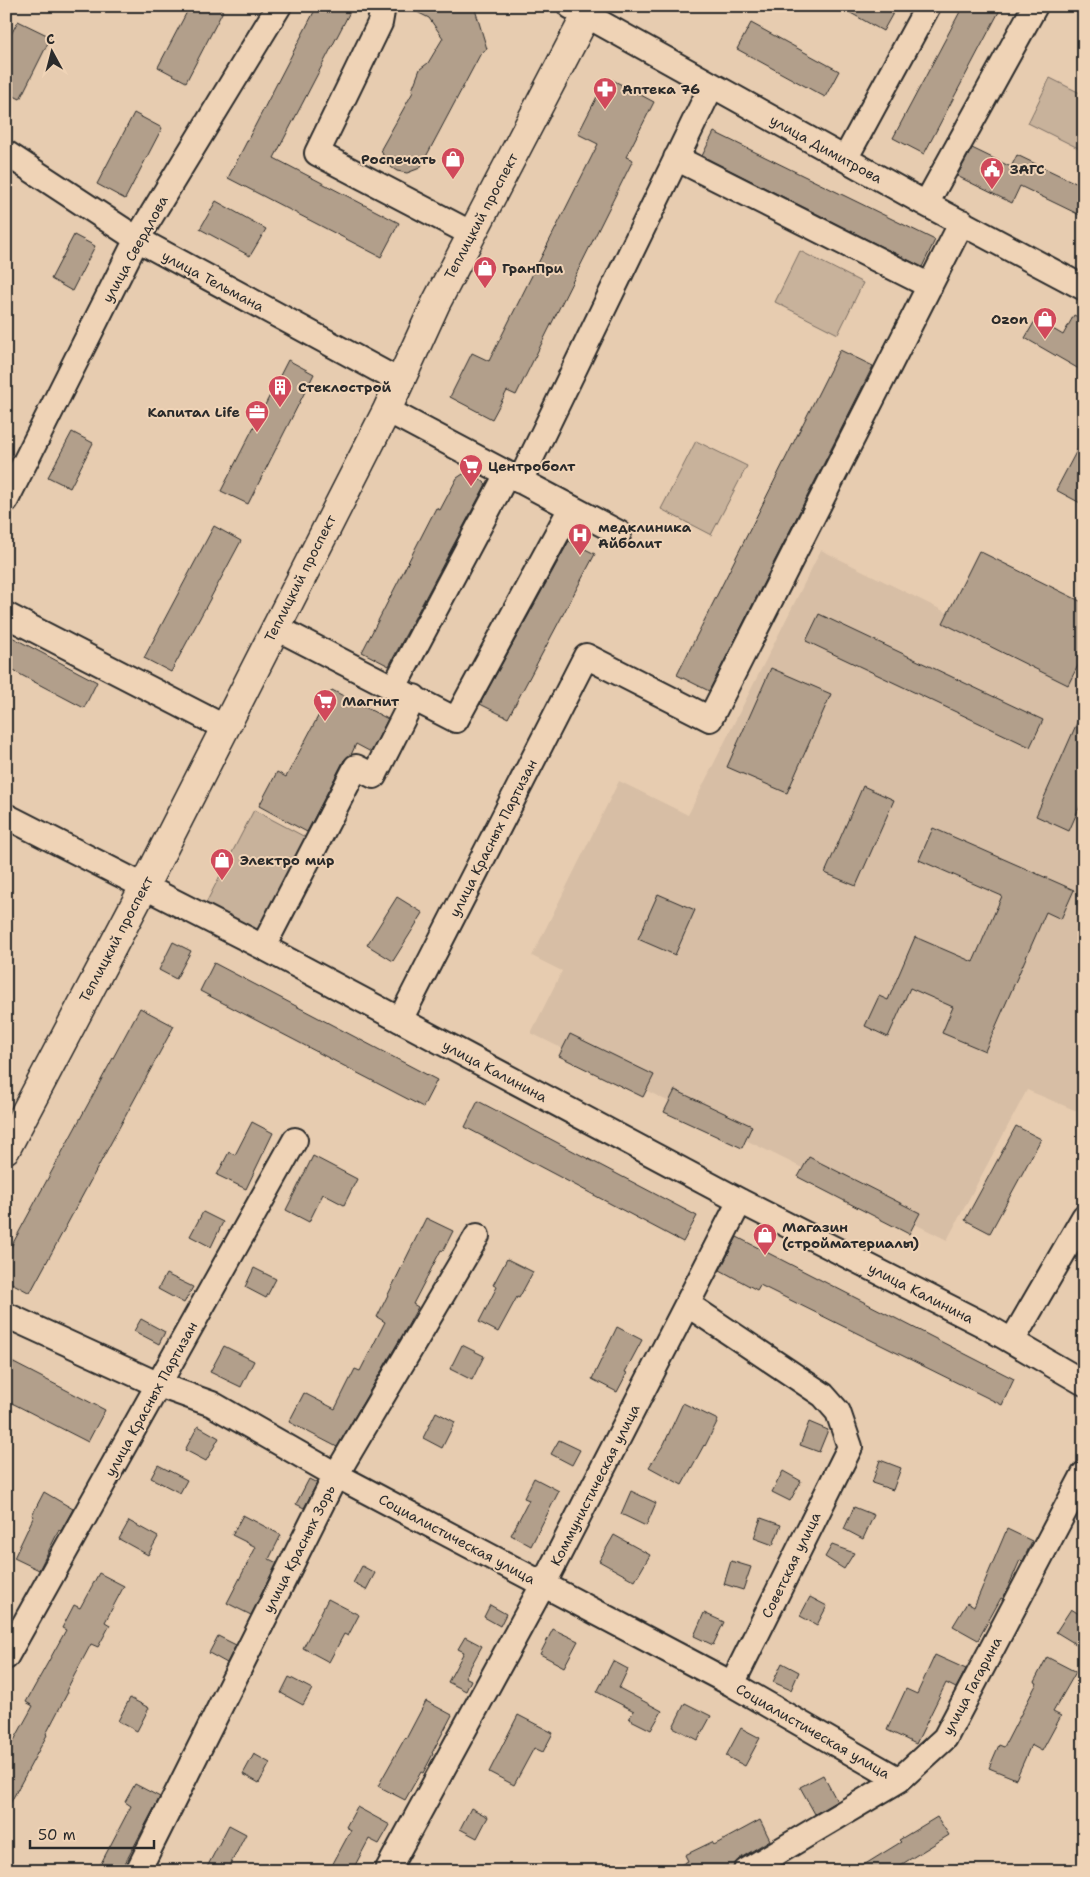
<svg xmlns="http://www.w3.org/2000/svg" width="1090" height="1877" font-family="'Shantell Sans',sans-serif">
<style>
.built{fill:#d7bea5}
.green{fill:#c8b29b;stroke:#7a6e63}
.building{fill:#b29f8b;stroke:#2b2b2b}
.lines{fill:none;stroke-linecap:round;stroke-linejoin:round}
.minor-casing{stroke:#2b2b2b;stroke-width:28}
.major-casing{stroke:#2b2b2b;stroke-width:31}
.minor{stroke:#efd3b6;stroke-width:24}
.major{stroke:#efd3b6;stroke-width:28}
.labels{text-anchor:middle;stroke-width:4;stroke-linejoin:round;paint-order:stroke}
.poi-label{font-size:14px;font-weight:bold;fill:#2b2b2b;stroke:#efd3b6;text-anchor:start}
.street-label{font-size:14px;fill:#2b2b2b;stroke:#efd3b6}
</style>
<rect width="100%" height="100%" fill="#e7ccb0"/>
<filter id="ink" filterUnits="userSpaceOnUse"><feTurbulence type="fractalNoise" baseFrequency=".02" numOctaves="2"/><feDisplacementMap in="SourceGraphic" scale="10" xChannelSelector="R" yChannelSelector="G"/><feConvolveMatrix kernelMatrix="1 2 1 2 8 2 1 2 1" color-interpolation-filters="sRGB"/></filter>
<g filter="url(#ink)">
<path class="built" d="M821 550 1084 681V1114L1027 1090 947 1240 531 1033 562 971 532 956 619 781 688 815Z"/>
<path class="green" d="M1050 78 1084 95V151L1028 123Z
M800 251 863 283 838 334 775 302Z
M696 441 747 466 711 535 661 509Z
M254 810 307 838 260 931 206 903Z"/>
<path class="building" d="M190 6H214L223 11 186 82 158 67Z
M317 6H353L274 158 399 223 381 257 228 178Z
M405 6H474L487 49 481 53 420 168 407 173 397 171 386 164 381 149 413 92 412 90 420 69 428 63 443 38 429 18Z
M838 6H897L883 31Z
M963 6H1002L924 154 893 138Z
M18 21 51 37 20 99 6 92V44Z
M751 23 839 71 825 97 737 49Z
M607 77 654 102 626 157 633 160 516 395 507 391 492 419 450 397 472 353 489 361 598 144 578 134Z
M134 113 162 128 125 199 97 184Z
M714 132 935 240 922 267 702 156Z
M972 148 1011 167 1017 155 1084 187V217L1020 186 1012 203 957 176Z
M216 201 266 229 250 256 200 229Z
M74 235 95 246 72 291 51 279Z
M1074 315 1084 320V361L1079 369 1025 338 1036 319 1063 335Z
M840 350 873 366 709 691 677 675Z
M288 360 314 374 248 504 221 491Z
M72 432 93 443 70 488 48 477Z
M1084 437V505L1056 490Z
M463 474 477 476 486 484 389 666 362 652 436 508 440 510 457 478Z
M214 526 241 541 171 672 144 658Z
M569 541 595 554 508 718 480 704Z
M979 551 1084 603V654L1068 685 943 623Z
M819 614 1043 720 1030 747 806 641Z
M6 634 97 682 84 708 6 667Z
M771 668 831 694 787 793 727 767Z
M332 690 388 719 371 752 356 744 351 755 344 760 307 832 259 806 277 772 286 777Z
M1084 707V797L1069 831 1036 816Z
M863 786 894 800 856 886 825 873Z
M933 828 1074 890 1061 919 1046 912 985 1051 942 1033 953 1007 910 988 888 1037 865 1026 879 996 888 1000 915 937 973 962 1002 896 919 860Z
M658 894 695 910 675 955 638 939Z
M397 897 423 913 393 961 367 945Z
M173 942 191 951 176 979 159 970Z
M214 963 437 1080 423 1107 200 991Z
M140 1008 174 1026 30 1293 6 1280V1256Z
M570 1034 654 1075 643 1097 559 1056Z
M675 1090 752 1126 742 1148 664 1112Z
M478 1101 697 1216 683 1242 465 1127Z
M252 1122 273 1133 246 1189 217 1175 229 1152 235 1155Z
M1016 1126 1041 1139 990 1233 965 1220Z
M313 1156 357 1179 344 1205 323 1194 309 1222 286 1210Z
M809 1157 920 1213 909 1234 798 1177Z
M203 1212 223 1222 211 1247 190 1236Z
M426 1218 453 1231 443 1251 441 1250 413 1304 418 1307 407 1327 337 1447 289 1422 304 1393 335 1409 355 1369 360 1371 385 1322 377 1317Z
M737 1237 1014 1379 1002 1405 760 1285 757 1290 720 1270Z
M507 1259 533 1272 519 1298 517 1297 498 1332 479 1322 497 1287 493 1285Z
M254 1268 276 1279 266 1298 245 1287Z
M166 1274 193 1287 184 1303 158 1289Z
M141 1319 165 1332 159 1344 134 1331Z
M617 1327 642 1340 625 1372 627 1373 617 1392 592 1379Z
M462 1345 484 1356 472 1380 450 1369Z
M224 1346 254 1361 241 1387 210 1372Z
M6 1359 105 1410 88 1442 6 1400Z
M683 1403 718 1420 705 1446 704 1445 682 1485 649 1467 664 1444Z
M436 1412 455 1422 442 1448 423 1438Z
M809 1422 828 1430 819 1452 800 1445Z
M198 1426 219 1438 206 1461 185 1450Z
M559 1440 580 1450 572 1465 551 1454Z
M880 1460 901 1468 893 1490 872 1483Z
M158 1465 187 1480 180 1493 151 1478Z
M783 1471 801 1481 790 1501 772 1492Z
M534 1478 559 1491 531 1546 511 1535 529 1500 524 1498Z
M309 1479 317 1483 304 1508 296 1504Z
M631 1491 656 1503 646 1526 621 1514Z
M44 1492 73 1509 61 1531 59 1530 39 1570 14 1558 34 1516 32 1515Z
M854 1507 874 1515 863 1539 844 1529Z
M243 1515 281 1535 269 1559 277 1563 251 1615 227 1603 256 1547 232 1535Z
M761 1518 781 1525 773 1545 754 1538Z
M129 1521 158 1537 148 1555 119 1539Z
M1007 1529 1032 1541 1023 1561 1020 1560 1003 1599 1001 1598 978 1640 953 1626 967 1603 974 1607Z
M614 1535 650 1555 635 1581 599 1561Z
M832 1545 854 1553 844 1569 825 1557Z
M731 1561 751 1567 743 1590 724 1584Z
M362 1566 375 1573 366 1590 353 1583Z
M99 1573 124 1586 105 1622 110 1625 98 1647 91 1644 66 1691 68 1692 46 1734 47 1735 6 1811V1755L33 1706 26 1702 66 1630 62 1628 74 1605 80 1608Z
M810 1597 827 1606 817 1625 800 1616Z
M328 1599 359 1615 348 1636 344 1634 329 1662 303 1648Z
M490 1605 506 1614 500 1626 484 1617Z
M1071 1609 1084 1617V1649L1056 1632Z
M704 1613 724 1622 713 1645 694 1636Z
M553 1629 578 1641 564 1667 540 1654Z
M218 1636 236 1645 227 1663 209 1653Z
M465 1637 482 1646 465 1677 471 1680 466 1691 448 1682 464 1652 458 1649Z
M935 1655 966 1669 956 1688 946 1683 916 1744 887 1730 906 1689 917 1694Z
M1047 1657 1076 1672 1053 1712 1061 1716 1042 1751 1031 1745 1016 1779 989 1768 999 1745 1004 1747 1037 1683 1034 1682Z
M613 1661 628 1669 619 1688 662 1711 651 1730 629 1719 634 1711 597 1692Z
M782 1663 799 1672 791 1690 773 1682Z
M289 1677 312 1689 303 1705 281 1693Z
M130 1698 149 1708 137 1731 118 1721Z
M426 1701 452 1715 432 1753 433 1754 423 1773 421 1772 405 1800 378 1786 405 1738 406 1739Z
M685 1703 711 1716 698 1740 673 1727Z
M518 1715 553 1733 543 1752 534 1748 514 1785 489 1772Z
M741 1728 760 1738 745 1766 726 1756Z
M254 1754 270 1763 259 1783 243 1774Z
M823 1775 837 1801 815 1814 800 1787Z
M135 1784 160 1797 121 1871H97L131 1806 125 1802Z
M357 1807 390 1825 379 1844 369 1839 352 1871H329L351 1830 346 1827Z
M471 1808 488 1817 477 1838 460 1829Z
M937 1817 949 1835 891 1871H854L901 1842 899 1840Z
M760 1820 770 1840 739 1859 733 1868 728 1871H669L688 1861 685 1855 712 1842 714 1845Z
M229 1825 246 1834 227 1871H205Z"/>
<g class="lines">
<g class="minor-casing">
<path id="minor" d="M383 6 380 23 317 153 472 234
M570 6 926 204 1084 288
M6 153 137 239 401 382
M676 158 930 286
M845 159 928 6
M926 204 1035 6
M387 410 619 533
M520 481 712 85
M6 500 137 239 279 6
M6 615 224 727
M275 627 456 720 571 508
M394 687 507 474
M6 816 263 947 740 1201 984 1325 1084 1383
M263 947 356 767 374 776 414 697
M400 1020 586 656 710 719 962 222
M687 1304 823 1395 838 1412 850 1447 732 1684
M6 1315 159 1385 212 1404 336 1475 732 1684 899 1780
M1012 1341 1084 1217
M6 1657 295 1140
M138 1871 336 1475 477 1236
M387 1871 543 1585 740 1201
M746 1871 899 1780 945 1738 1084 1474"/>
</g>
<g class="major-casing">
<path id="major" d="M6 1149 144 887 387 410 436 303 591 6"/>
</g>
<use href="#minor" class="minor"/>
<use href="#major" class="major"/>
</g>
</g>
<defs>
<g id="pharmacy-pin" transform="scale(1.25)"><path d="M0 17L-7.5 6A9.5 9.5 0 1 1 7.5 6Z" fill="#d1495b" stroke="#efd3b6"/><path d="M-2-6h4v4h4v4h-4v4h-4v-4h-4v-4h4Z" fill="#fff"/></g>
<g id="shop-pin" transform="scale(1.25)"><path d="M0 17L-7.5 6A9.5 9.5 0 1 1 7.5 6Z" fill="#d1495b" stroke="#efd3b6"/><path d="M-5-2.5h2.3a2.7 3.5 0 0 1 5.4 0H5L5.5 6h-11ZM-1.5-2.5h3a1.5 2.3 0 0 0-3 0Z" fill="#fff"/></g>
<g id="civic-pin" transform="scale(1.25)"><path d="M0 17L-7.5 6A9.5 9.5 0 1 1 7.5 6Z" fill="#d1495b" stroke="#efd3b6"/><path d="M-.6-6.5H3V-4.5H.6V-3L4-1V1h2V6H-6V1h2V-1L-.6-3ZM-1.2 2.5V6h2.4V2.5Z" fill="#fff"/></g>
<g id="building-pin" transform="scale(1.25)"><path d="M0 17L-7.5 6A9.5 9.5 0 1 1 7.5 6Z" fill="#d1495b" stroke="#efd3b6"/><path d="M-4-6H4V6H1V3H-1V6H-4ZM-2.5-4.3h1.7v1.8h-1.7ZM.8-4.3h1.7v1.8H.8ZM-2.5-1h1.7V.8h-1.7ZM.8-1h1.7V.8H.8Z" fill="#fff"/></g>
<g id="office-pin" transform="scale(1.25)"><path d="M0 17L-7.5 6A9.5 9.5 0 1 1 7.5 6Z" fill="#d1495b" stroke="#efd3b6"/><path d="M-6-3h4V-5.5h4V-3h4V5H-6ZM-1-4.5V-3h2v-1.5ZM-6 0V1H6V0Z" fill="#fff"/></g>
<g id="supermarket-pin" transform="scale(1.25)"><path d="M0 17L-7.5 6A9.5 9.5 0 1 1 7.5 6Z" fill="#d1495b" stroke="#efd3b6"/><path d="M-6-5.5h2.5l.6 2H6L4.5 2H-2.5L-4.4-4H-6ZM-1.5 3.2a1.3 1.3 0 1 0 .1 0ZM3 3.2a1.3 1.3 0 1 0 .1 0Z" fill="#fff"/></g>
<g id="hospital-pin" transform="scale(1.25)"><path d="M0 17L-7.5 6A9.5 9.5 0 1 1 7.5 6Z" fill="#d1495b" stroke="#efd3b6"/><path d="M-5-5h3v3.5h4V-5h3V5h-3V1.5h-4V5h-3Z" fill="#fff"/></g>
</defs>
<g fill-rule="evenodd">
<use href="#pharmacy-pin" x="605" y="89"/>
<use href="#shop-pin" x="453" y="159"/>
<use href="#civic-pin" x="992" y="169"/>
<use href="#shop-pin" x="485" y="268"/>
<use href="#shop-pin" x="1045" y="319"/>
<use href="#building-pin" x="280" y="387"/>
<use href="#office-pin" x="257" y="412"/>
<use href="#supermarket-pin" x="471" y="466"/>
<use href="#hospital-pin" x="580" y="535"/>
<use href="#supermarket-pin" x="325" y="701"/>
<use href="#shop-pin" x="222" y="860"/>
<use href="#shop-pin" x="765" y="1235"/>
</g>
<g class="labels">
<g class="poi-label">
<text x="622" y="94">Аптека 76</text>
<text x="436" y="164" text-anchor="end">Роспечать</text>
<text x="1010" y="174">ЗАГС</text>
<text x="502" y="273">ГранПри</text>
<text x="1028" y="324" text-anchor="end">Ozon</text>
<text x="298" y="392">Стеклострой</text>
<text x="240" y="417" text-anchor="end">Капитал Life</text>
<text x="488" y="471">Центроболт</text>
<text x="598" y="532">медклиника<tspan x="598" dy="16">Айболит</tspan></text>
<text x="342" y="706">Магнит</text>
<text x="240" y="865">Электро мир</text>
<text x="782" y="1232">Магазин<tspan x="782" dy="16">(стройматериалы)</tspan></text>
</g>
<g class="street-label">
<text transform="translate(826 149) rotate(29)" y="5">улица Димитрова</text>
<text transform="translate(481 216) rotate(-62)" y="5">Теплицкий проспект</text>
<text transform="translate(135 249) rotate(-61)" y="5">улица Свердлова</text>
<text transform="translate(213 281) rotate(28)" y="5">улица Тельмана</text>
<text transform="translate(300 578) rotate(-63)" y="5">Теплицкий проспект</text>
<text transform="translate(493 838) rotate(-63)" y="5">улица Красных Партизан</text>
<text transform="translate(116 939) rotate(-62)" y="5">Теплицкий проспект</text>
<text transform="translate(495 1071) rotate(28)" y="5">улица Калинина</text>
<text transform="translate(921 1293) rotate(27)" y="5">улица Калинина</text>
<text transform="translate(151 1399) rotate(-61)" y="5">улица Красных Партизан</text>
<text transform="translate(595 1485) rotate(-63)" y="5">Коммунистическая улица</text>
<text transform="translate(457 1539) rotate(28)" y="5">Социалистическая улица</text>
<text transform="translate(299 1549) rotate(-63)" y="5">улица Красных Зорь</text>
<text transform="translate(791 1565) rotate(-64)" y="5">Советская улица</text>
<text transform="translate(972 1686) rotate(-62)" y="5">улица Гагарина</text>
<text transform="translate(813 1731) rotate(30)" y="5">Социалистическая улица</text>
</g>
</g>
<rect width="1090" height="1877" fill="none" stroke="#efd3b6" stroke-width="25"/>
<rect x="12" y="12" width="1065" height="1852" fill="none" stroke="#2b2b2b" stroke-width="2" filter="url(#ink)"/>
<g transform="translate(52 52) rotate(353)" stroke="#efd3b6" stroke-width="4" paint-order="stroke">
<path d="M0-4L9 19L0 12L-9 19Z" fill="#2b2b2b"/>
<text y="-8" font-size="14" font-weight="bold" text-anchor="middle" fill="#2b2b2b">С</text>
</g>
<path d="M30 1840v8h124v-8" fill="none" stroke="#2b2b2b" stroke-width="2.5"/>
<text x="38" y="1840" font-size="15" fill="#2b2b2b" stroke="#efd3b6" stroke-width="4" paint-order="stroke">50 m</text>
</svg>
